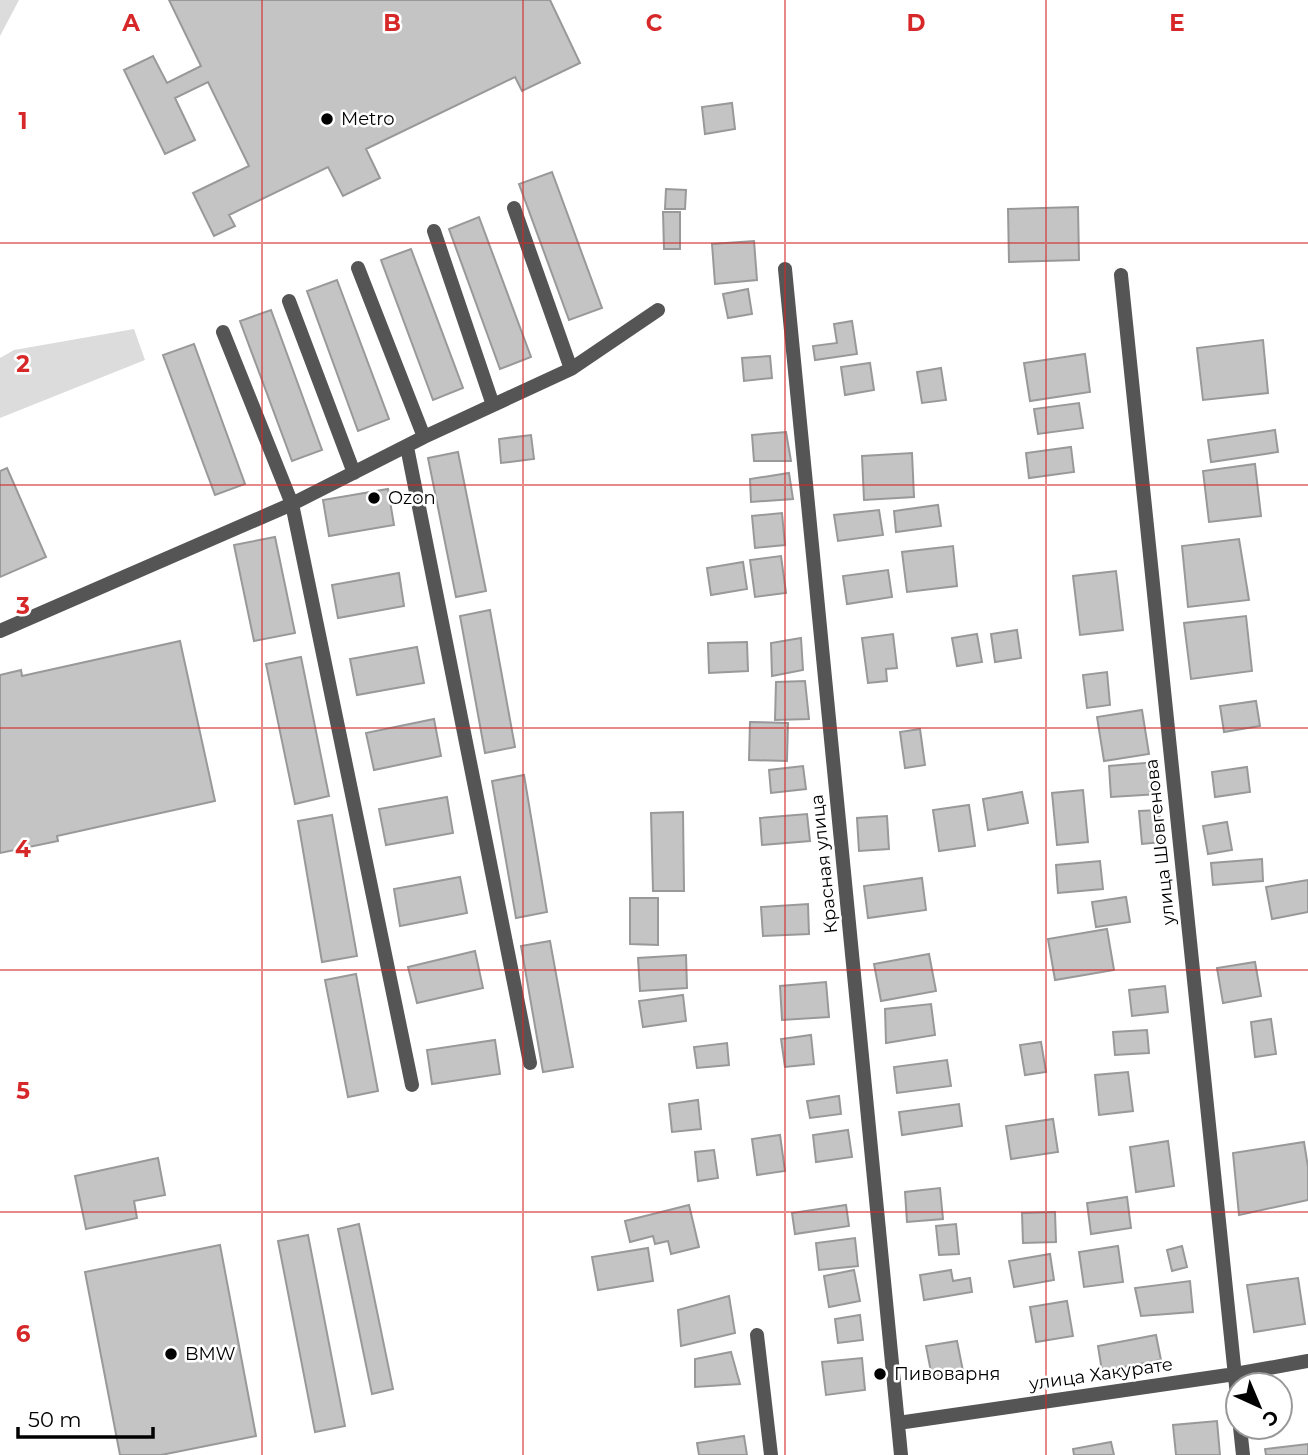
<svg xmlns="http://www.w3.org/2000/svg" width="1308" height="1455" font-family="Montserrat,sans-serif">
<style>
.green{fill:#dcdcdc}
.building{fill:#c4c4c4;stroke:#999;stroke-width:2}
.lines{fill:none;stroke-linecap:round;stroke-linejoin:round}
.street{stroke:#555;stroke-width:14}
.grid{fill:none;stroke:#d62828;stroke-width:2;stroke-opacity:0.55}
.poi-dot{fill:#000;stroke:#fff;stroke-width:2.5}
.labels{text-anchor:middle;stroke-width:5;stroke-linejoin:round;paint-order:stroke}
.poi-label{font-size:18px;fill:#000;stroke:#fff;text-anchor:start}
.street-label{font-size:18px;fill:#000;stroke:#fff}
.grid-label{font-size:23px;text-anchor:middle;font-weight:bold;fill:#d62828;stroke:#fff;stroke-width:5;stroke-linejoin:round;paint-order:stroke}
</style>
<rect width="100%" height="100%" fill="#fff"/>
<path class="green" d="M0 0H19L0 36Z
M134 329 145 360 0 418V358L14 350Z"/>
<path class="building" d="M169 0H550L580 63 522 91 515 77 366 149 380 178 343 196 328 167 229 215 235 226 214 236 193 193 249 166 208 82 175 98 195 140 165 154 124 70 153 56 167 83 201 66Z
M732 103 735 129 705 134 702 107Z
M552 172 602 308 569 320 519 184Z
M666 189 686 190 685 209H665Z
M1078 207 1079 260 1009 262 1008 209Z
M663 212H680V249H664Z
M479 217 531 357 500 369 449 229Z
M754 241 757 280 715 284 712 244Z
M411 249 463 388 433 400 381 260Z
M337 280 389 419 358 431 307 291Z
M748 289 752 314 728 318 723 294Z
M271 310 322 450 292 461 240 321Z
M852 321 857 354 815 360 813 346 837 343 834 324Z
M1263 340 1268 393 1203 400 1197 348Z
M194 344 245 484 215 495 163 355Z
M1085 354 1090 392 1030 401 1024 363Z
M770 356 772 378 744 381 742 358Z
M870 363 874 390 845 395 841 367Z
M941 368 946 400 922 403 917 372Z
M1079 403 1083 428 1038 434 1034 409Z
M1275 430 1278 452 1211 462 1208 440Z
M786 432 791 461H754L752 435Z
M531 435 534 459 501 463 499 439Z
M1071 447 1074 472 1029 478 1026 453Z
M458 452 486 591 456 597 428 458Z
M912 453 914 497 864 500 862 456Z
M1255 464 1261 516 1209 522 1203 471Z
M7 468 46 557 0 577V471Z
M789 473 793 499 751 502 750 479Z
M388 489 394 525 329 536 323 500Z
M938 505 941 526 896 532 894 511Z
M879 510 883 535 838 541 834 515Z
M782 513 785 545 755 548 752 516Z
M275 537 295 633 254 641 234 545Z
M1239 539 1249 600 1188 607 1182 546Z
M953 546 957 586 907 592 902 552Z
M781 556 786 593 755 597 750 560Z
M743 562 747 589 711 595 707 568Z
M888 570 892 597 847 604 843 576Z
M1116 571 1123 630 1080 635 1073 576Z
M399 573 404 606 338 618 332 585Z
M490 610 515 747 485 753 460 616Z
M1246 616 1252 671 1191 679 1184 623Z
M1017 630 1021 658 995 662 991 634Z
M893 634 897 668 886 669 887 681 868 683 862 638Z
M977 634 982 662 957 666 952 638Z
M801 638 803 670 772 676 771 643Z
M180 641 215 801 57 836 58 841 0 853V675L21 670 22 676Z
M747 642 748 671 709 673 708 643Z
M417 647 424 683 357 695 350 659Z
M301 657 329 796 295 804 266 664Z
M1107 672 1110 705 1087 708 1083 675Z
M805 681 809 719 775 720 776 682Z
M1256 701 1260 726 1224 732 1220 706Z
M1142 710 1149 754 1104 761 1097 717Z
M434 719 441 756 374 770 366 733Z
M750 722 788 723 787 761 749 760Z
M920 729 925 765 905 768 900 732Z
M1157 762 1159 794 1111 797 1109 766Z
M803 766 806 789 771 793 769 770Z
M1247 767 1250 792 1215 797 1212 772Z
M524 775 547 912 516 918 492 781Z
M1083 790 1088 842 1057 845 1052 793Z
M1022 792 1028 823 988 830 983 799Z
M447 797 453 833 386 845 379 809Z
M969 805 975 846 939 851 933 810Z
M1159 810 1162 842 1142 844 1139 811Z
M683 812 684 891H653L651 813Z
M807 814 810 841 762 845 760 818Z
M332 815 357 956 322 962 298 821Z
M887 816 889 849 859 851 857 818Z
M1227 822 1232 850 1208 854 1203 826Z
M1262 859 1263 881 1213 885 1211 863Z
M1100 861 1103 889 1058 893 1056 865Z
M460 877 467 913 400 926 394 889Z
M922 878 926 910 868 918 864 886Z
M1308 880V912L1272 919 1266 887Z
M1126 897 1130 922 1096 927 1092 902Z
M630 898H658V945L630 944Z
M808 904 809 934 763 936 761 907Z
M1107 929 1114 970 1055 980 1048 939Z
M550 941 573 1067 543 1072 521 946Z
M475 951 483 988 417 1003 408 967Z
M929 954 936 991 881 1001 874 964Z
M686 955 687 988 640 991 638 958Z
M1255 962 1261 996 1223 1003 1217 968Z
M356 974 378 1091 348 1097 325 980Z
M826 982 829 1017 782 1020 780 986Z
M1165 986 1168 1012 1132 1016 1129 990Z
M683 995 686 1021 643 1027 639 1001Z
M931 1004 935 1035 886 1043 885 1009Z
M1271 1019 1276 1054 1255 1057 1251 1022Z
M1147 1030 1149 1053 1115 1055 1113 1032Z
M811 1035 814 1064 785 1067 781 1039Z
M495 1040 500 1074 432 1084 427 1050Z
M1041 1042 1046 1072 1025 1075 1020 1045Z
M727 1043 729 1065 697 1068 694 1047Z
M947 1060 951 1086 897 1093 894 1067Z
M1128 1072 1133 1111 1099 1115 1095 1075Z
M839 1096 841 1114 810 1118 807 1101Z
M698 1100 701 1129 672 1132 669 1104Z
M959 1104 962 1126 902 1135 899 1112Z
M1053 1119 1058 1152 1011 1159 1006 1126Z
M848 1130 852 1157 816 1162 813 1135Z
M780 1135 785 1171 757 1175 752 1139Z
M1168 1141 1174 1186 1136 1192 1130 1147Z
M1304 1142 1308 1167V1200L1239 1215 1233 1153Z
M714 1150 718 1178 698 1181 695 1152Z
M158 1158 165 1195 134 1201 137 1218 86 1229 75 1176Z
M940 1188 943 1219 907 1222 905 1192Z
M1127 1197 1131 1228 1091 1234 1087 1203Z
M689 1205 699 1247 671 1254 668 1241 655 1244 653 1236 630 1242 625 1221Z
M846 1205 849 1226 795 1234 792 1213Z
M1055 1212 1056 1242 1023 1243 1022 1213Z
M359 1224 393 1389 372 1394 338 1229Z
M956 1224 959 1254 939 1255 936 1226Z
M308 1235 345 1426 315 1432 278 1241Z
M855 1238 858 1266 819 1270 816 1243Z
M220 1245 256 1436 161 1455H120L85 1272Z
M1118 1246 1123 1282 1084 1287 1079 1252Z
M1182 1246 1187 1267 1172 1271 1167 1250Z
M648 1248 653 1281 598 1290 592 1257Z
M1050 1254 1054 1280 1014 1287 1009 1261Z
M854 1270 860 1301 829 1307 824 1276Z
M951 1270 953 1281 970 1278 972 1292 924 1300 920 1275Z
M1298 1278 1305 1324 1254 1332 1247 1285Z
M1190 1281 1193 1312 1141 1316 1135 1288Z
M729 1296 735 1333 681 1346 678 1310Z
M1067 1301 1073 1336 1036 1342 1030 1307Z
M860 1315 863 1340 838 1343 835 1319Z
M1156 1335 1161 1360 1102 1371 1098 1346Z
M957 1341 963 1371 932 1377 926 1346Z
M731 1352 740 1384 695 1387V1359Z
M862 1358 865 1390 826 1395 822 1362Z
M1217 1421 1220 1455H1176L1173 1425Z
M744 1436 747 1455H699L697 1443Z
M1111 1442 1114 1455H1074L1073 1449Z
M1308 1444V1455H1266L1265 1449Z"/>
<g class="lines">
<path class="street" d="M514 208 571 369
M434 231 493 405
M358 268 424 437
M785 269 901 1455
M1121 275 1238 1405
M289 301 354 473
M223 332 292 504 412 1085
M407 447 530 1063
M0 631 292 504 424 437 571 369 658 310
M757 1335 771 1455
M898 1423 1235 1374 1308 1361
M1240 1427 1243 1455"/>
</g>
<path class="grid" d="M262 0V1455M523 0V1455M785 0V1455M1046 0V1455M0 243H1308M0 485H1308M0 728H1308M0 970H1308M0 1212H1308"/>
<g class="poi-dot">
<circle cx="327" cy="119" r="7"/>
<circle cx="374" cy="498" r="7"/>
<circle cx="171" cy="1354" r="7"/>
<circle cx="880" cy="1374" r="7"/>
</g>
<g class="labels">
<g class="poi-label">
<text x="341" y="125">Metro</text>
<text x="388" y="504">Ozon</text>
<text x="185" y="1360">BMW</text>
<text x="894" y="1380">Пивоварня</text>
</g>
<g class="street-label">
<text transform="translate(1160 842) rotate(-96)" y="6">улица Шовгенова</text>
<text transform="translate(824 864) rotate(-96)" y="6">Красная улица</text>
<text transform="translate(1101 1374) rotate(-8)" y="6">улица Хакурате</text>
</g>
</g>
<g class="grid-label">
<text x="131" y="31">A</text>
<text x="392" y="31">B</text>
<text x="654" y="31">C</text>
<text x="916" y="31">D</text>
<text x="1177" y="31">E</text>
<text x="23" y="129">1</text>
<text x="23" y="372">2</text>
<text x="23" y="614">3</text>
<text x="23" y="857">4</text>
<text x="23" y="1099">5</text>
<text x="23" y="1342">6</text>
</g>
<g transform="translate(1259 1406) rotate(136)"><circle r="33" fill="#ffffff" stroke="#999999" stroke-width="2"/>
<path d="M0-5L12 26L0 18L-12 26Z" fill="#000000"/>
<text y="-10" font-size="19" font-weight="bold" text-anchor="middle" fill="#000000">С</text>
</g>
<path d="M18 1427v10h135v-10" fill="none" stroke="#000000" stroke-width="3.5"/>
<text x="28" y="1427" font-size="21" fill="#000000" stroke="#ffffff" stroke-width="5" paint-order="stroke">50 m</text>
</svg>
